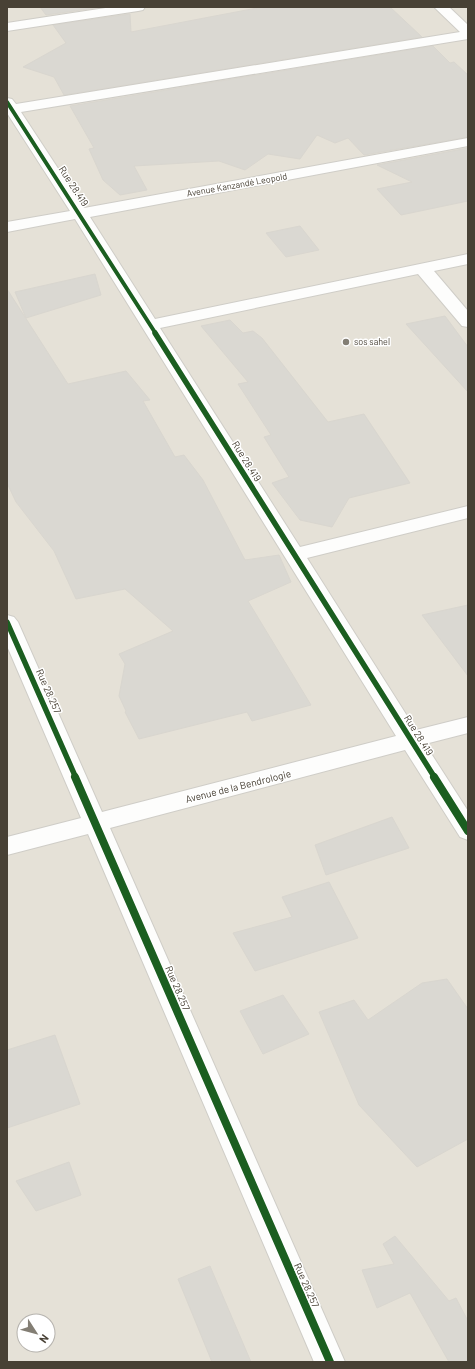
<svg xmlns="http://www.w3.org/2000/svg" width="475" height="1369" font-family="Barlow,sans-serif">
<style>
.residential{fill:#e5e1d7;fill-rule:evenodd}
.building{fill:#dad8d2;stroke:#d9d6cf}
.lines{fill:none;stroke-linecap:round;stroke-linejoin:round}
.minor-casing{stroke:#cfcdc7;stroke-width:2}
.minor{fill:#fdfdfc;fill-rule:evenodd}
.cycleway-far2-casing{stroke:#fff;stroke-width:5.5}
.cycleway-far1-casing{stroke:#fff;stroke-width:8}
.cycleway-casing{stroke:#fff;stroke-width:10}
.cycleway-far2{stroke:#1b5e20;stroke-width:4}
.cycleway-far1{stroke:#1b5e20;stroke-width:5.5}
.cycleway{stroke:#1b5e20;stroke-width:8}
.poi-dot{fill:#837e74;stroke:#fff;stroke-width:1.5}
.labels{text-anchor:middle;stroke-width:3;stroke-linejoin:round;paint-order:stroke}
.far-street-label{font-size:9px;fill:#484135;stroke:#fff}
.far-poi-label{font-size:9px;fill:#484135;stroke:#fff;text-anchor:start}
.street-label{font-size:10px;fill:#484135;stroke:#fff}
</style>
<rect width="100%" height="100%" fill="#f0efea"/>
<path class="residential" d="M7 7H468V1362H7ZM24 1321H48V1345H24Z"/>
<path class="building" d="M40 7H102L46 15Z
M262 7H390L422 37 64 95 54 77 23 67 66 43 53 25 130 14 131 32Z
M433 46 450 63 454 62 468 75V137L364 155 348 138 335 143 317 135 300 159 268 154 245 170 219 161 134 166 147 190 120 195 103 180 89 149 94 148 70 106Z
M468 148V201L401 215 377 189 412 182 377 165Z
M300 226 319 250 286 257 266 233Z
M95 274 101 295 26 318 15 292Z
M7 289 68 384 126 371 150 400 143 401 175 457 184 455 203 480 245 560 279 555 291 582 248 601 311 705 252 721 247 712 139 739 125 712 126 711 119 696 125 664 119 654 173 631 125 589 76 599 54 551 16 502 7 483Z
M445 316 468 347V392L406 324Z
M230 320 243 333 253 331 262 338 328 422 364 414 410 483 349 498 332 527 300 520 272 483 289 477 264 437 271 435 238 384 248 382 201 326Z
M468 605V676L422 615Z
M392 817 409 848 326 875 315 845Z
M329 882 358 938 255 971 233 933 292 917 282 897Z
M447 979 468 1009V1139L417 1167 359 1105 319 1012 354 1000 368 1020 422 983Z
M283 995 309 1034 263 1054 240 1011Z
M55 1035 80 1104 7 1128V1050Z
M69 1162 81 1195 36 1211 16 1181Z
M395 1236 449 1301 456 1298 468 1321V1362H449L410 1293 377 1308 362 1270 394 1264 383 1244Z
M210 1266 251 1362H212L178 1279Z"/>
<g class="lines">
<g class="minor-casing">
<path id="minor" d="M112 7H145L143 10 138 11 7 31V23Z
M434 7H449L468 25V39L21 112 84 208 468 138V146L90 217 155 319 468 254V264L434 271 468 311V327L462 326 418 274 160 328 300 547 468 506V518L307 558 416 730 468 717V733L425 744 468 811V840L460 837 405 750 110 828 345 1362H314L88 834 7 855V837L81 818 7 646V615L14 617 18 622 102 812 396 736 75 219 7 232V222L70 211 7 113V98L12 99 16 104 460 32Z"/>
</g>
<use href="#minor" class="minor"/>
<g class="cycleway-far2-casing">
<path id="cycleway-far2" d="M7 102 156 334"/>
</g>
<g class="cycleway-far1-casing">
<path id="cycleway-far1" d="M155 333 435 778
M7 622 76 778"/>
</g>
<g class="cycleway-casing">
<path id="cycleway" d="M75 777 330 1362
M434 777 468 831"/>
</g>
<use href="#cycleway-far2" class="cycleway-far2"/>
<use href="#cycleway-far1" class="cycleway-far1"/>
<use href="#cycleway" class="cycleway"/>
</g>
<circle class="poi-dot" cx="346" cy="342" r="4"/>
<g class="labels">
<g class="far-street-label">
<text transform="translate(237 185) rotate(-10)" y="3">Avenue Kanzandé Leopold</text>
</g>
<g class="far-poi-label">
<text x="354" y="345">sos sahel</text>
</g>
<g class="street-label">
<text transform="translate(74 186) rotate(57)" y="4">Rue 28.419</text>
<text transform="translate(247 461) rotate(58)" y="4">Rue 28.419</text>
<text transform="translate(49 691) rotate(66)" y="4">Rue 28.257</text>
<text transform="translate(419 735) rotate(58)" y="4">Rue 28.419</text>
<text transform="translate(238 786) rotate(-14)" y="4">Avenue de la Bendrologie</text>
<text transform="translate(178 988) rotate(67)" y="4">Rue 28.257</text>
<text transform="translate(307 1285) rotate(66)" y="4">Rue 28.257</text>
</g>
</g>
<rect width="475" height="1369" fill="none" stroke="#484135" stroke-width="16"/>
<g transform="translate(36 1333) rotate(126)"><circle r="19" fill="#ffffff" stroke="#b6b3ae"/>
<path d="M0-3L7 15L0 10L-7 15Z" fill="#837e74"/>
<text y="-6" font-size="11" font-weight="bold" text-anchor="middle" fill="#484135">N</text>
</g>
</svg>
